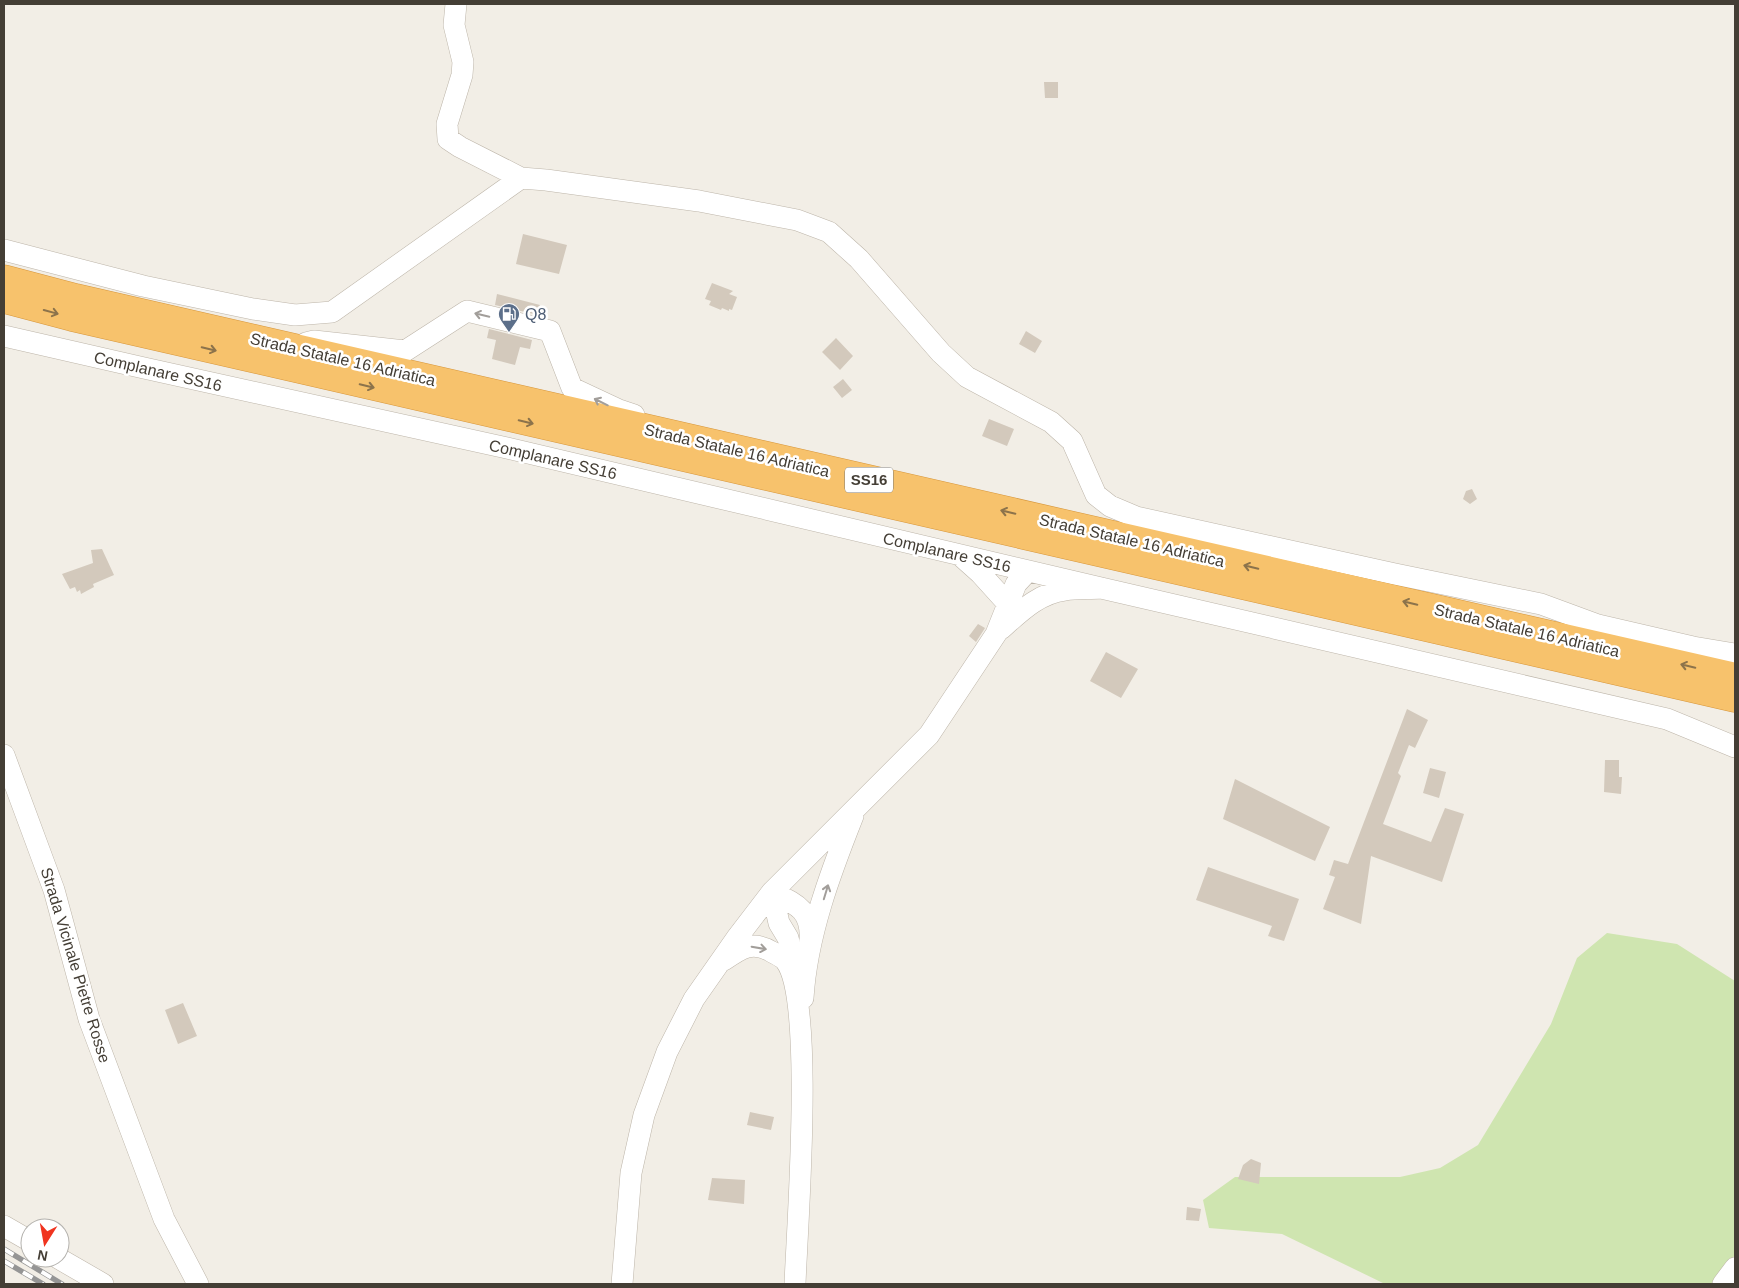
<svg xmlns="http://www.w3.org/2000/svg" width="1739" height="1288" font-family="Helvetica,sans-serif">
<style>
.green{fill:#cfe5b0}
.building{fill:#d3c9bc}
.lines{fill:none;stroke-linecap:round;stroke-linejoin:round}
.minor-casing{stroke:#bdb5a9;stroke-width:22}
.highway-casing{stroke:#d6963c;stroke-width:29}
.minor{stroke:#fff;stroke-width:21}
.highway{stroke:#f7c26c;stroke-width:28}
.rail-casing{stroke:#959595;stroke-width:5.5}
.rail{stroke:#fff;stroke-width:4;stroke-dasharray:11;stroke-linecap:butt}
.oneway{stroke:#8c734b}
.oneway2{stroke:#a29e9a}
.labels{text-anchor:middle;stroke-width:5;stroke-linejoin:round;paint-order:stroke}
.shield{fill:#fff;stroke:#7c7872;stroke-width:1}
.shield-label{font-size:15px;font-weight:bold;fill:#443e35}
.service-label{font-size:16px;fill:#4e5e75;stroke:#fff;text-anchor:start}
.street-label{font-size:16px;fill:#443e35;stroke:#fff}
</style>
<rect width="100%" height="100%" fill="#f2eee6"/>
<path class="green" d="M1607 933 1677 944 1735 981V1255L1715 1284H1637L1634 1283 1630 1284H1385L1282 1234 1209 1228 1203 1200 1235 1177H1400L1440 1168 1478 1145 1551 1024 1577 958Z"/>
<path class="building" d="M1044 82H1058V98H1045Z
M523 234 567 245 559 274 516 264Z
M712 283 733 291 729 294 737 297 732 310 729 309V311L722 308 721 310 709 305 711 301 705 299Z
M497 294 540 305 538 315 495 305Z
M489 329 532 340 530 349 520 347 515 365 492 359 496 340 487 338Z
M1026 331 1042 341 1035 353 1019 344Z
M836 338 853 356 840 370 822 352Z
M843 379 852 390 842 398 833 387Z
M989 419 1014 429 1007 446 982 436Z
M1472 489 1477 499 1470 504 1463 499 1466 491Z
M102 549 114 575 93 584 94 587 81 594 80 590 77 592 75 587 70 589 62 574 93 563 91 550Z
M978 624 985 628 976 642 969 636Z
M1106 652 1138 669 1121 698 1090 681Z
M1407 709 1428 720 1415 748 1409 745 1398 773 1401 776 1383 824 1431 842 1445 808 1464 814 1442 882 1371 856 1361 924 1323 909 1335 877 1329 875 1334 860 1348 864Z
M1605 760H1619V777H1622L1621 794 1604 792Z
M1430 768 1446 772 1439 798 1423 793Z
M1235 779 1330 827 1315 861 1223 819Z
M1208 867 1299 899 1284 941 1268 936 1272 926 1196 900Z
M183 1003 197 1036 178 1044 165 1010Z
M750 1112 774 1117 771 1130 747 1125Z
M1251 1159 1261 1163 1259 1184 1238 1179 1243 1165Z
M712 1178 745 1180 744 1204 708 1200Z
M1187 1207 1201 1209 1199 1221 1186 1220Z"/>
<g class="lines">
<g class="minor-casing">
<path id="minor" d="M456 4 454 25 463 62 462 75 447 124 448 139 460 147 521 178
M4 250 143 286 253 309 295 315 332 312 521 178 546 180 699 201 797 220 829 232 859 259 941 353 967 377 1051 422 1072 441 1096 495 1110 506 1136 517 1395 574 1541 604 1598 625 1693 647 1735 654
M4 336 144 368 507 448 1101 588
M306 343 314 341 405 351 467 311 550 331 572 388 619 410 634 415
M961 556 980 573 1008 604
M1001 629C1020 612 1039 593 1065 590 1076 588 1089 589 1101 588L1667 719 1735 747
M4 755 54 890 89 1019 164 1219 198 1284
M772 892 779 923 788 938 792 954 793 973
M772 892C796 904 812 910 810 940
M724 960C741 948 753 940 772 952 776 954 782 957 785 960 815 997 797 1228 795 1284
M803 998C807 935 830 874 853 816
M4 1226 30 1241
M58 1258 103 1284
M622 1284 631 1173 644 1115 667 1052 694 999 736 939 772 892 929 735 996 634 1016 584 1028 571
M1723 1284 1735 1268"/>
</g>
<g class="highway-casing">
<path id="highway" d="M4 279 76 298 1735 677
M4 299 72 317 1735 698"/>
</g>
<use href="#minor" class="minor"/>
<use href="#highway" class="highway"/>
<g class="rail-casing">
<path id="rail" d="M4 1249 62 1284
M4 1261 43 1284"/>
</g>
<use href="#rail" class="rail"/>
</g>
<defs><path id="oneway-shaft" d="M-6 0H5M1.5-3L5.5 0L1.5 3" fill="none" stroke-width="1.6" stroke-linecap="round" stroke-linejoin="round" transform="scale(1.25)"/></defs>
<g class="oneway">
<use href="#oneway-shaft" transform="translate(51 312) rotate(15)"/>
<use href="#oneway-shaft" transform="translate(209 349) rotate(13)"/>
<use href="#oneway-shaft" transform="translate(367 386) rotate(13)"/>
<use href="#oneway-shaft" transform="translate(526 422) rotate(13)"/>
<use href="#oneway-shaft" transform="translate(1008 512) rotate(-167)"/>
<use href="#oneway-shaft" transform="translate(1251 567) rotate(-167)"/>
<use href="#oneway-shaft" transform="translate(1410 603) rotate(-167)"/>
<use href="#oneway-shaft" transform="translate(1688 666) rotate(-167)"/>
</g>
<g class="oneway2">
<use href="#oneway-shaft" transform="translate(482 315) rotate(-167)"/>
<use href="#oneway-shaft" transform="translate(601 402) rotate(-154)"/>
<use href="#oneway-shaft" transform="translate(826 892) rotate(-73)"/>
<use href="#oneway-shaft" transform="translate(759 948) rotate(10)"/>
</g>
<defs>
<g id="fuel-pin" transform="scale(1.125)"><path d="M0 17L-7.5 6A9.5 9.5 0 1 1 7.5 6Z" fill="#5c6f8a" stroke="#fff"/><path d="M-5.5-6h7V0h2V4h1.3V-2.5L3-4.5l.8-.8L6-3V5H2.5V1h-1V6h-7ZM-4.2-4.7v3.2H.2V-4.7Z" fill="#fff"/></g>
</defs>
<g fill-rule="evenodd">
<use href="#fuel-pin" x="509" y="314"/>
</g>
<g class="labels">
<rect class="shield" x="845" y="467.5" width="48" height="25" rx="4"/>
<g class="shield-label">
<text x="869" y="485">SS16</text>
</g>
<g class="service-label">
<text x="525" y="320">Q8</text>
</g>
<g class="street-label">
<text transform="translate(343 359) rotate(13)" y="6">Strada Statale 16 Adriatica</text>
<text transform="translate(158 371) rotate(13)" y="6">Complanare SS16</text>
<text transform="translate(737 450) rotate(13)" y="6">Strada Statale 16 Adriatica</text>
<text transform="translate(553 459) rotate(13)" y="6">Complanare SS16</text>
<text transform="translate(1132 540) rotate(13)" y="6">Strada Statale 16 Adriatica</text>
<text transform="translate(947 552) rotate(13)" y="6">Complanare SS16</text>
<text transform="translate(1527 630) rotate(13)" y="6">Strada Statale 16 Adriatica</text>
<text transform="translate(76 965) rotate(73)" y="6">Strada Vicinale Pietre Rosse</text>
</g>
</g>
<rect width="1739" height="1288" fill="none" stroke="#443e35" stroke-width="10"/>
<g transform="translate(45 1243) rotate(191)"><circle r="24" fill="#ffffff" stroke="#b4b2ae"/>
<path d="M0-4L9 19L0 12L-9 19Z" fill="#f0341f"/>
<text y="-8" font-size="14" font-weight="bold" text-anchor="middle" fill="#443e35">N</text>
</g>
</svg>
